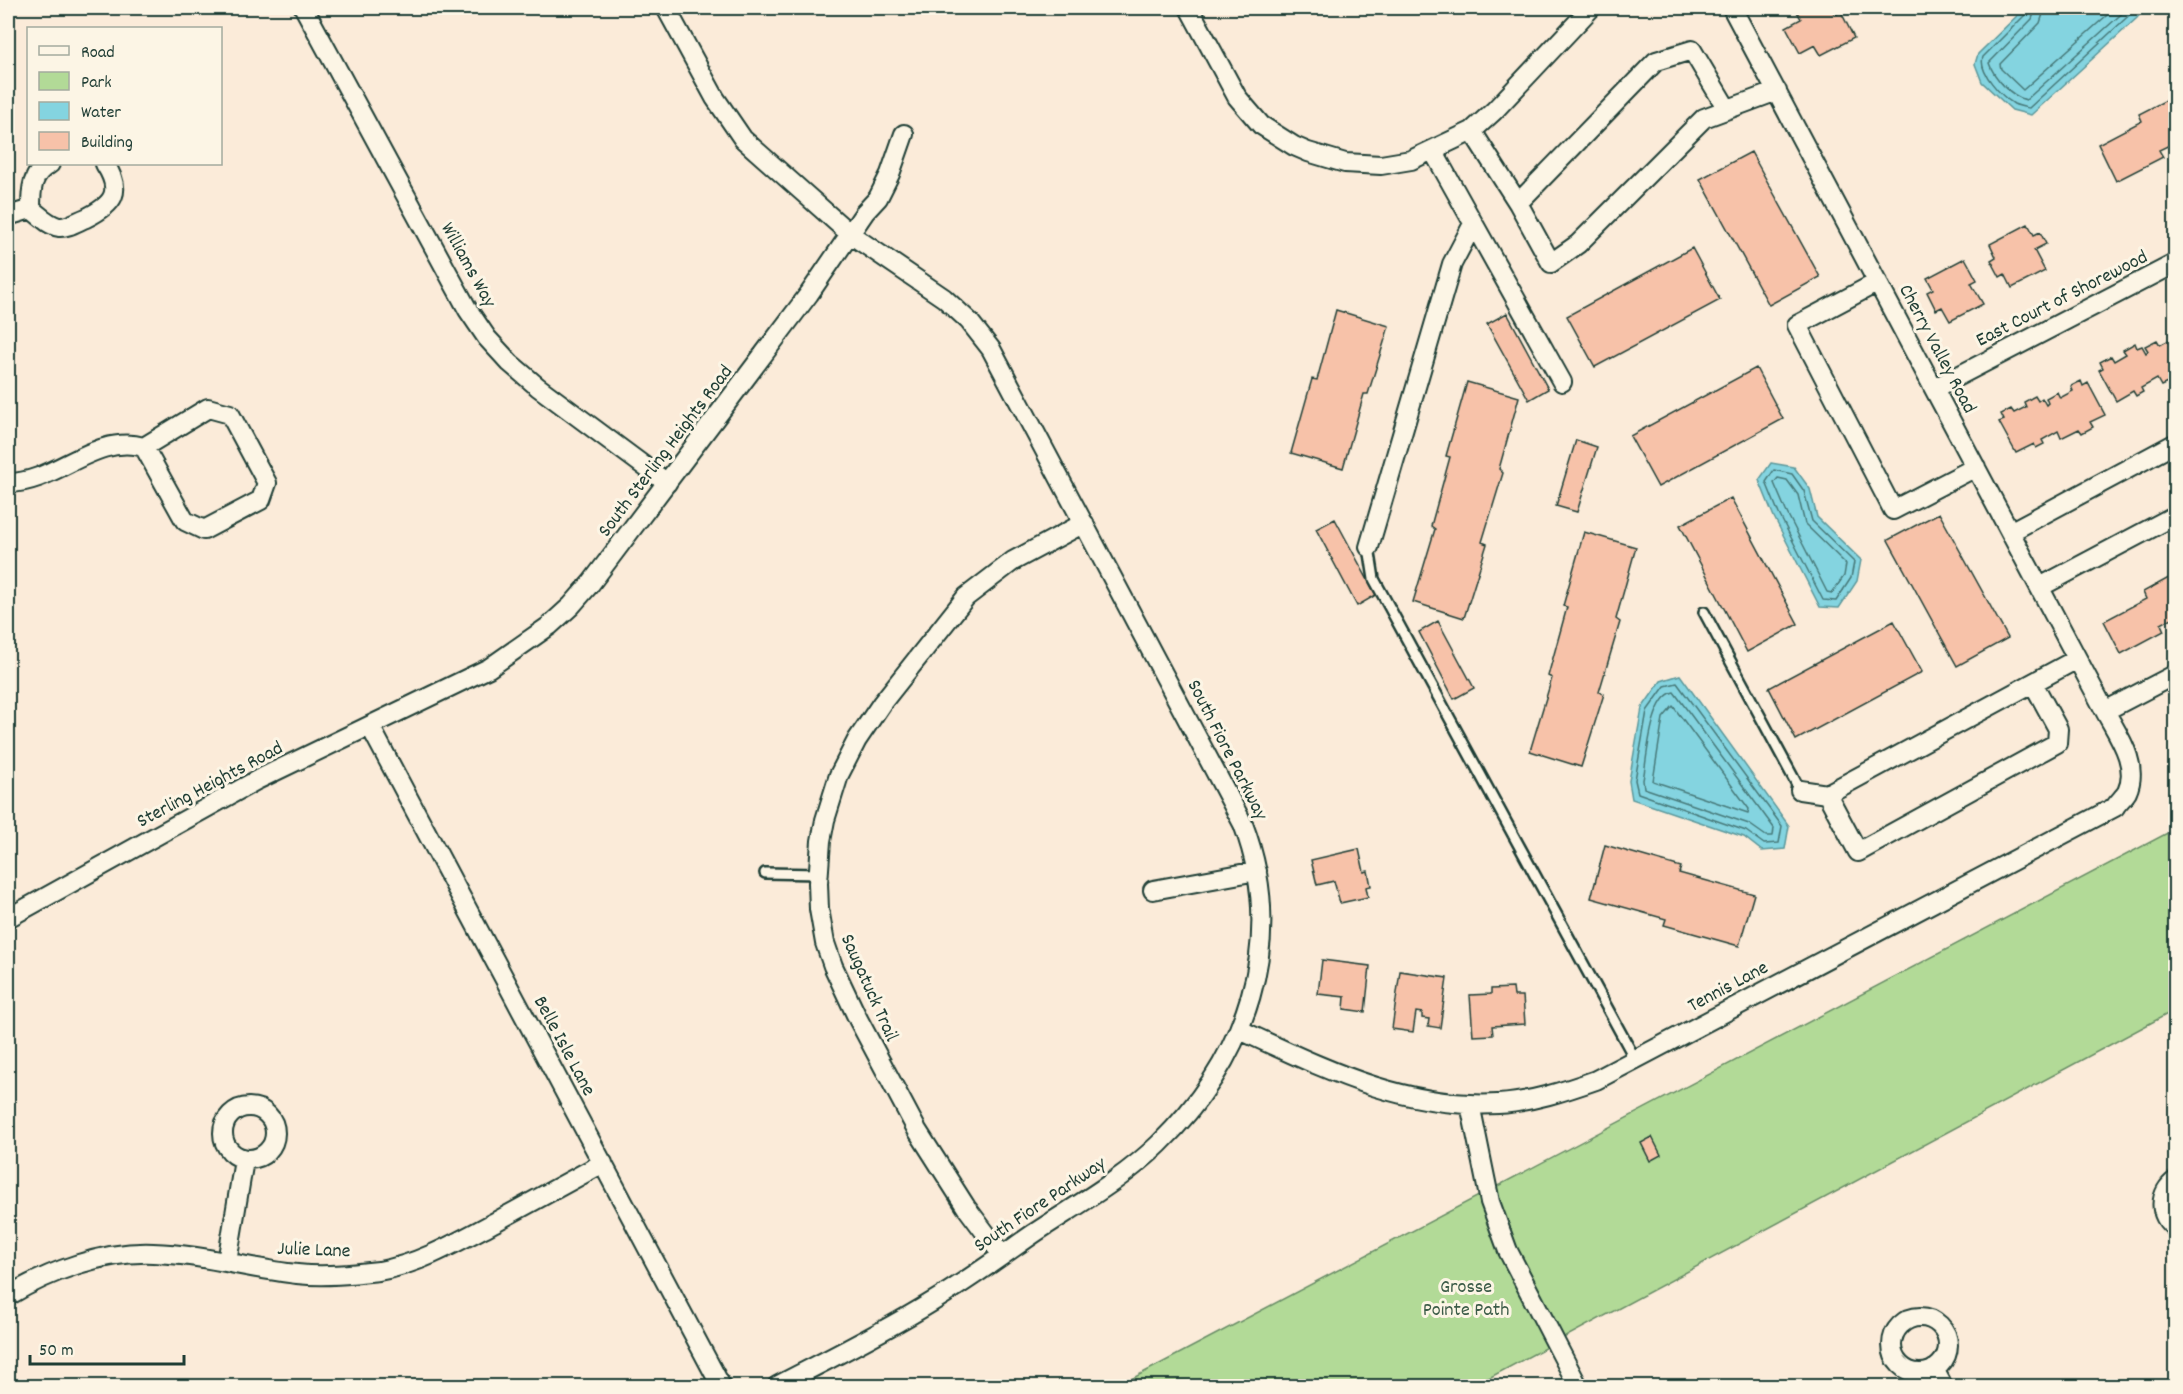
<svg xmlns="http://www.w3.org/2000/svg" width="2183" height="1394" font-family="Dekko,sans-serif">
<style>
.green{fill:#b2da97;stroke:#688c66;stroke-width:1.5}
.water{fill:#84d4e0;stroke:#5c989b;stroke-width:1.5}
.lines{fill:none;stroke-linecap:round;stroke-linejoin:round}
.shore{stroke:#477979;stroke-width:1.5}
.building{fill:#f7c2a9;stroke:#1f3d34;stroke-width:1.5}
.lane-casing{stroke:#1f3d34;stroke-width:14}
.street-casing{stroke:#1f3d34;stroke-width:22}
.lane{stroke:#fcf5e5;stroke-width:9}
.street{stroke:#fcf5e5;stroke-width:18}
.labels{text-anchor:middle;stroke-width:6;stroke-linejoin:round;paint-order:stroke}
.street-label{font-size:20px;fill:#1f3d34;stroke:#fcf5e5}
.park-label{font-size:20px;fill:#3c5c48;stroke:#fcf5e5}
</style>
<rect width="100%" height="100%" fill="#fbebd9"/>
<filter id="ink" filterUnits="userSpaceOnUse"><feTurbulence type="fractalNoise" baseFrequency=".0167" numOctaves="2"/><feDisplacementMap in="SourceGraphic" scale="12" xChannelSelector="R" yChannelSelector="G"/><feConvolveMatrix kernelMatrix="1 2 1 2 8 2 1 2 1" color-interpolation-filters="sRGB"/></filter>
<g filter="url(#ink)">
<path class="green" d="M2175 829V1010L1474 1386H1118Z"/>
<path class="water" d="M2025 8H2145L2137 18 2031 115 2012 110 1982 82 1975 64 1978 54Z
M1771 463 1794 467 1810 489 1817 517 1861 560 1857 581 1839 608 1820 607 1774 517 1759 480Z
M1680 675 1789 826 1785 849 1762 851 1744 837 1632 799 1629 781 1642 708 1661 681Z"/>
<g class="lines">
<path class="shore" d="M2028 8 2026 14 1983 57C1978 72 2001 96 2014 104 2018 106 2024 107 2029 108L2137 8
M2036 8 2032 19 1989 63C1994 78 2011 96 2026 100L2128 8
M2045 8 2040 23 2000 64 2001 69 2023 90 2115 8
M1774 470 1792 474 1804 491 1812 521 1854 562 1851 578 1836 601 1823 600 1779 514 1766 482Z
M1778 478 1787 480 1798 495 1805 524 1846 564 1844 576 1832 593 1827 592 1786 511 1774 483Z
M1677 683 1782 826 1779 843 1764 844 1746 831 1638 793 1635 780 1647 711 1665 686Z
M1674 692 1774 828 1773 836H1766L1749 824 1644 788 1643 780C1647 760 1650 697 1674 692Z
M1673 706 1749 809 1748 813 1653 781 1663 718Z"/>
</g>
<path class="building" d="M1795 8H1831L1835 15 1841 12 1854 38 1821 55 1815 45 1800 53 1786 27 1801 19Z
M2176 95V142L2159 150 2163 157 2116 181 2098 144 2142 121 2139 114Z
M1751 152 1820 277 1769 305 1700 179Z
M2028 224 2034 235 2040 232 2046 244 2034 250 2045 271 2012 288 2005 274 2000 277 1991 260 1996 257 1990 244Z
M1692 248 1720 300 1595 367 1567 316Z
M1965 258 1977 280 1971 283 1983 304 1950 321 1942 307 1936 310 1927 292 1933 289 1927 278Z
M1336 310 1389 326 1368 394H1364L1343 468 1291 453 1312 379 1317 380Z
M1507 313 1548 389 1529 400 1487 324Z
M2176 331V379L2161 386 2157 379 2141 388 2143 392 2136 396 2133 391 2116 401 2099 370 2103 368 2100 362 2111 356 2114 361 2126 354 2123 350 2135 343 2137 348 2142 346 2146 353 2148 351 2145 346 2157 340 2160 345 2173 338 2170 334Z
M1756 368 1783 419 1658 487 1630 436Z
M2081 381 2083 386 2088 383 2105 415 2090 422 2093 427 2082 433 2079 429 2061 438 2058 431 2042 440 2044 444 2036 448 2034 444 2016 453 1999 422 2004 420 2001 414 2011 409 2014 413 2026 407 2024 402 2035 396 2038 401 2042 398 2046 405 2048 403 2046 398 2057 392 2060 398 2073 391 2071 386Z
M1467 382 1519 397 1499 469 1503 473 1482 542 1487 544 1464 618 1413 602 1435 529 1431 526 1450 457 1446 456Z
M1576 440 1597 447 1577 512 1556 506Z
M1731 498 1798 624 1747 652 1680 525Z
M1939 513 2008 638 1957 666 1888 540Z
M1335 519 1376 595 1357 606 1316 529Z
M1584 532 1636 547 1616 619 1620 622 1599 692 1604 694 1581 767 1530 751 1552 678 1548 676 1567 607 1563 606Z
M2176 574V616L2161 624 2164 631 2121 654 2104 621 2146 599 2143 592Z
M1438 621 1474 688 1454 699 1419 632Z
M1894 621 1922 672 1796 740 1769 688Z
M1605 845 1681 867 1679 873 1754 894 1739 946 1664 925 1666 919 1591 898Z
M1359 849 1364 872 1368 871 1371 886 1366 887 1368 897 1340 903 1334 881 1317 885 1311 860Z
M1322 960 1370 966 1365 1012 1344 1009 1345 997 1318 994Z
M1400 971 1447 978 1440 1028 1428 1026 1429 1019 1422 1018V1013L1416 1012 1413 1032 1392 1029Z
M1513 988 1514 996H1523L1525 1024 1492 1026 1493 1035 1473 1036 1470 995 1491 994V989Z
M1652 1137 1661 1155 1650 1161 1641 1143Z"/>
<g class="lines">
<g class="lane-casing">
<path id="lane" d="M1369 547 1374 579 1635 1059
M1704 612 1800 790
M765 873 819 874"/>
</g>
<g class="street-casing">
<path id="street" d="M304 8 468 310 487 338 510 363 538 387 667 483
M666 8 715 98 743 139 850 234 944 298 969 321 991 349 1243 824C1288 942 1246 1059 1159 1144 1122 1180 1075 1206 1033 1234 1000 1257 967 1281 932 1302 882 1333 829 1359 777 1386
M1189 8 1237 97 1261 125 1294 146 1308 152 1345 163 1381 165 1411 160 1472 131 1494 111 1591 8
M1727 109 1692 50 1656 61 1518 203 1551 263 1578 244 1704 118 1777 91
M1472 131 1518 203
M1433 151 1562 382
M50 164C31 173 31 190 31 209 39 215 48 225 59 227 67 228 78 221 86 218 114 204 123 192 105 164
M8 216 31 209
M1878 282 1797 325 1893 510 1976 467
M1935 388 2176 263
M8 483C56 483 94 433 144 447L185 521 204 530 261 500 267 483 230 414 208 408 144 447
M2010 532 2176 443
M1369 547 1452 264 1473 224
M2040 587 2176 515
M2033 683 2058 729 2057 743 1858 852 1827 794 2077 659
M2105 711 2176 674
M370 726 721 1386
M1800 790 1827 794
M1153 890 1257 871
M8 918 257 780 489 668 549 626 571 606 591 583 809 294 865 212 878 198 890 174 904 134
M1240 1030C1323 1068 1403 1109 1498 1104 1531 1102 1565 1091 1596 1080L2115 807C2118 802 2124 797 2127 792 2140 764 2117 734 2105 711L1732 8
M1470 1104 1490 1202 1508 1251 1578 1386
M223 1133a26 26 0 1 1 52 0a26 26 0 1 1-52 0Z
M2176 1180C2159 1192 2157 1216 2176 1228
M1002 1255 966 1207 917 1130 858 1019 833 966 825 943 819 909 818 883 821 841 825 820 839 775 857 740 882 703 966 597 1013 561 1084 523
M227 1262 244 1160
M8 1296C50 1271 103 1251 153 1253 202 1254 249 1269 297 1274 324 1277 352 1274 379 1271 420 1264 459 1241 495 1222 531 1202 567 1183 603 1163
M1892 1345a28 28 0 1 1 56 0a28 28 0 1 1-56 0Z
M1934 1369 1943 1386"/>
</g>
<use href="#lane" class="lane"/>
<use href="#street" class="street"/>
</g>
</g>
<g class="labels">
<g class="street-label">
<text transform="translate(470 264) rotate(61)" y="7">Williams Way</text>
<text transform="translate(2061 297) rotate(-27)" y="7">East Court of Shorewood</text>
<text transform="translate(1939 348) rotate(62)" y="7">Cherry Valley Road</text>
<text transform="translate(664 450) rotate(-53)" y="7">South Sterling Heights Road</text>
<text transform="translate(1229 749) rotate(63)" y="7">South Fiore Parkway</text>
<text transform="translate(209 783) rotate(-28)" y="7">Sterling Heights Road</text>
<text transform="translate(1727 985) rotate(-28)" y="7">Tennis Lane</text>
<text transform="translate(871 987) rotate(66)" y="7">Saugatuck Trail</text>
<text transform="translate(566 1045) rotate(62)" y="7">Belle Isle Lane</text>
<text transform="translate(1039 1203) rotate(-34)" y="7">South Fiore Parkway</text>
<text transform="translate(314 1248) rotate(2)" y="7">Julie Lane</text>
</g>
<g class="park-label">
<text x="1466" y="1292">Grosse<tspan x="1466" dy="23">Pointe Path</tspan></text>
</g>
</g>
<rect width="2183" height="1394" fill="none" stroke="#fcf5e5" stroke-width="30"/>
<rect x="15" y="15" width="2153" height="1364" fill="none" stroke="#1f3d34" stroke-width="2" filter="url(#ink)"/>
<rect x="27" y="27" width="195" height="138" fill="#fcf5e5" stroke="#a4ab9e" stroke-width="1.5"/>
<rect x="39" y="46" width="30" height="9" fill="#fcf5e5" stroke="#a4ab9e" stroke-width="1.5"/>
<text x="81" y="57" font-size="18" fill="#1f3d34">Road</text>
<rect x="39" y="72" width="30" height="18" fill="#b2da97" stroke="#a4ab9e" stroke-width="1.5"/>
<text x="81" y="87" font-size="18" fill="#1f3d34">Park</text>
<rect x="39" y="102" width="30" height="18" fill="#84d4e0" stroke="#a4ab9e" stroke-width="1.5"/>
<text x="81" y="117" font-size="18" fill="#1f3d34">Water</text>
<rect x="39" y="132" width="30" height="18" fill="#f7c2a9" stroke="#a4ab9e" stroke-width="1.5"/>
<text x="81" y="147" font-size="18" fill="#1f3d34">Building</text>
<path d="M30 1355v9h154v-9" fill="none" stroke="#1f3d34" stroke-width="3"/>
<text x="39" y="1355" font-size="18" fill="#1f3d34" stroke="#fcf5e5" stroke-width="4.5" paint-order="stroke">50 m</text>
</svg>
